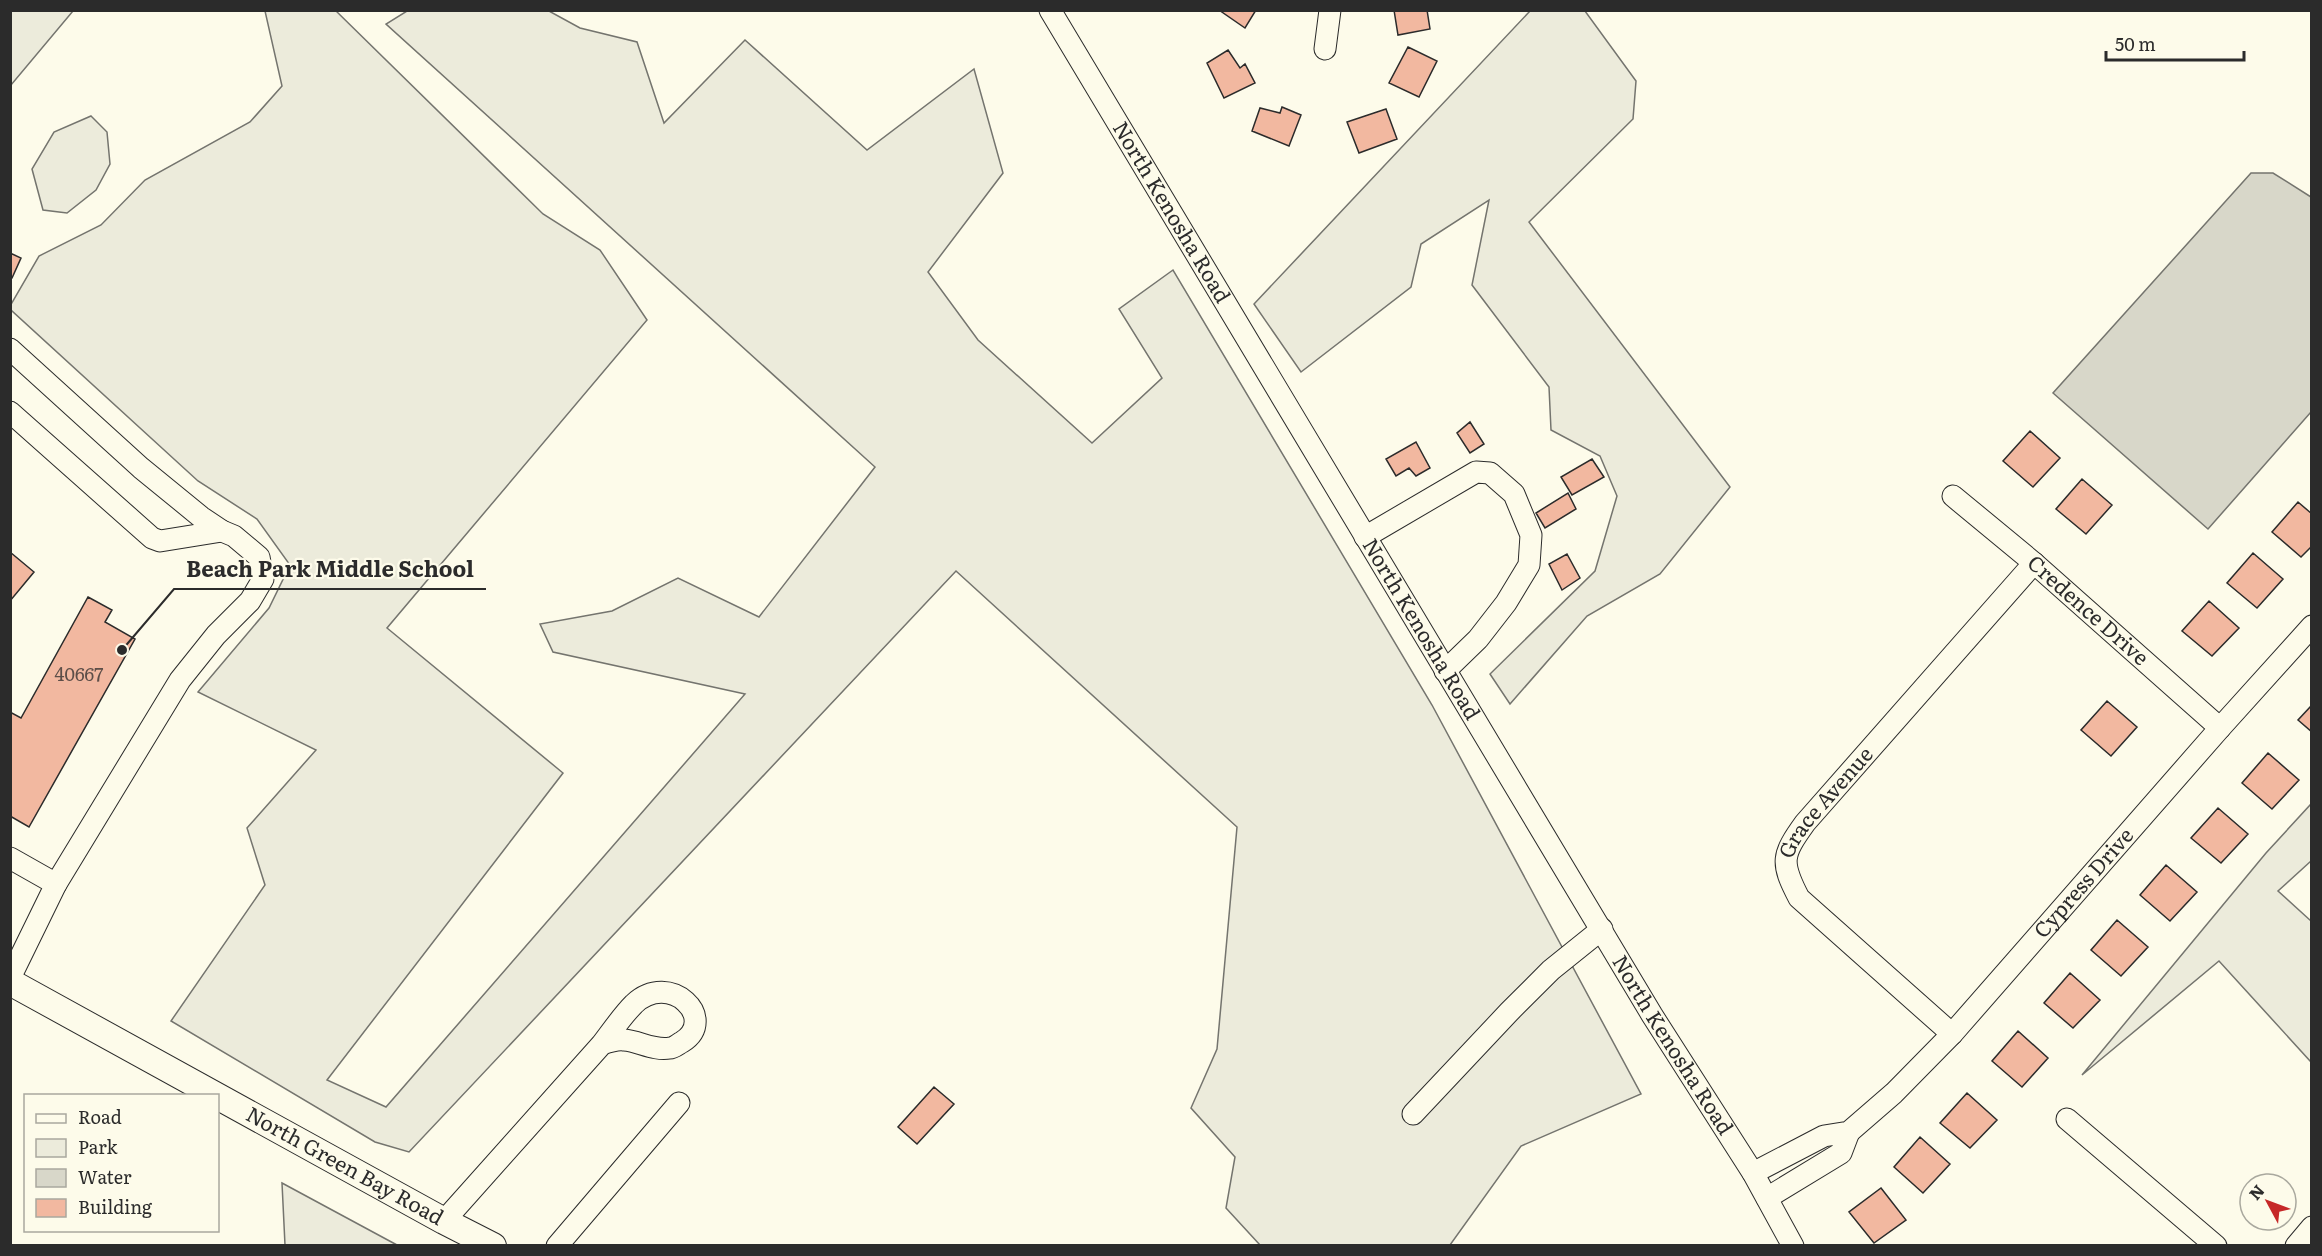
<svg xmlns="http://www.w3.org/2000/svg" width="2322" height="1256" font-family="Literata,serif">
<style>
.green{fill:#ecebdb;stroke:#74746e;stroke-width:1.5}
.water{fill:#d8d7c9;stroke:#74746e;stroke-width:1.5}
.building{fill:#f2b8a0;stroke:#2b2b2b;stroke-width:1.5}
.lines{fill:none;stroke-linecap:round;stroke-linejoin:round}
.minor-casing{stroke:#2b2b2b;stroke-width:23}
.major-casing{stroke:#2b2b2b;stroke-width:28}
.minor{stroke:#fdfbea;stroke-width:21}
.major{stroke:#fdfbea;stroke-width:26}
.labels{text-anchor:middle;stroke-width:4.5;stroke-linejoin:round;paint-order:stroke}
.number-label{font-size:18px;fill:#5d4e48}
.street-label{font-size:21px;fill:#2b2b2b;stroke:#fdfbea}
.leader{fill:none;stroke:#2b2b2b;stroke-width:2}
.callout-dot{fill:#2b2b2b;stroke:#fdfbea;stroke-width:2}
.callout-label{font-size:22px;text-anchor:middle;font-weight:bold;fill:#2b2b2b;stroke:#fdfbea;stroke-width:4.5;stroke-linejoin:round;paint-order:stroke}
</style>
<rect width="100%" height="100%" fill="#fdfbea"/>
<path class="green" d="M11 10 73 11 11 85 10 11Z
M335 10 543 214 600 250 647 320 387 628 563 773 327 1080 386 1107 745 694 553 652 540 624 612 611 678 578 759 617 875 467 386 24 407 11H549L580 28 637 42 664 123 745 40 867 150 974 69 1003 173 928 272 978 340 1092 443 1162 378 1119 309 1173 270 1432 705 1641 1094 1521 1146 1450 1245H1260L1226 1208 1235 1157 1191 1108 1217 1049 1237 827 956 571 409 1152 375 1142 171 1021 265 885 247 828 316 750 198 692 269 608 290 565 257 519 198 481 11 310 10 306 39 256 101 225 145 180 250 122 282 86 265 11Z
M1530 11H1585L1636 81 1633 119 1529 222 1730 487 1660 574 1587 616 1510 704 1490 674 1595 571 1617 496 1600 456 1551 430 1549 387 1472 285 1489 200 1421 244 1411 287 1301 372 1254 304Z
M91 116 107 132 110 164 96 190 67 213 43 210 32 169 54 132Z
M2311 804V861L2278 891 2311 921V1062L2219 961 2082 1075 2266 853Z
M282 1183 397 1245H285Z"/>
<path class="water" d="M2251 173H2273L2311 197V412L2208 529 2053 393Z"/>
<path class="building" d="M1219 10H1256L1245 28Z
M1394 10H1427L1430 29 1398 35Z
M1408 47 1437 61 1419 97 1389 83Z
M1228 50 1240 68 1245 64 1255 83 1224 98 1207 63Z
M1282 107 1301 115 1289 146 1252 131 1260 108 1280 113Z
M1386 109 1397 139 1359 153 1347 122Z
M10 253 21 258 12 278H10Z
M1470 422 1484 444 1470 453 1457 433Z
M2030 431 2060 458 2033 487 2003 461Z
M1416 442 1430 468 1416 476 1409 468 1396 476 1386 459Z
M1592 459 1604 477 1572 495 1561 477Z
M2082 479 2112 505 2086 534 2056 509Z
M1568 493 1576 509 1545 528 1536 513Z
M2298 502 2312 514V546L2301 557 2272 532Z
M10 552 34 572 10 601Z
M2253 553 2283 579 2257 608 2227 583Z
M1567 554 1580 578 1562 590 1549 564Z
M88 597 112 610 105 622 135 639 29 827 10 816V712L21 718Z
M2209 601 2239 628 2212 656 2182 631Z
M2107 701 2137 727 2111 756 2081 730Z
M2312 705V732L2298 720Z
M2268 753 2299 780 2272 809 2242 783Z
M2218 808 2248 834 2221 863 2191 838Z
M2166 865 2197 892 2170 921 2140 895Z
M2117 920 2148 947 2121 976 2091 950Z
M2070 973 2100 1000 2073 1028 2044 1003Z
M2018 1031 2048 1058 2022 1087 1992 1061Z
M934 1087 954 1104 917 1144 898 1127Z
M1967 1093 1997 1120 1970 1148 1940 1123Z
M1920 1137 1950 1164 1923 1193 1894 1167Z
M1881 1188 1906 1220 1874 1243 1849 1212Z"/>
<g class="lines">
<g class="minor-casing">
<g id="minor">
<path id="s1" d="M1050 10 1652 1015 1753 1173 1793 1246"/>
<path d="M1325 49 1330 10"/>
<path d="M10 349 141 468 201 517 222 531 234 536 259 557 263 579 250 601 216 635 180 680 56 884 10 978"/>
<path d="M10 412 152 538 160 541 222 531"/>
<path id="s2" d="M1953 496 2034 563 2220 728"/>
<path d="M1365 537 1476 472 1490 473 1514 494 1531 535 1529 565 1506 603 1478 639 1445 671"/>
<path d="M10 858 56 884"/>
<path id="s3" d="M1952 1034 1799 898C1780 862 1782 855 1805 823L2034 563"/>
<path d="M1413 1114 1509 1012 1551 970 1602 929"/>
<path d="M2067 1119 2216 1246"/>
<path id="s4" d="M1753 1173 1824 1136 1849 1132 1894 1093 1952 1034 2220 728 2312 626"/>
<path d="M1767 1198 1841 1153 1849 1132"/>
<path d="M444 1221 602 1044C608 1042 617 1039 624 1040 639 1041 654 1051 670 1048 674 1048 678 1044 682 1042 719 1019 670 970 634 1004 622 1016 612 1031 602 1044"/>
<path d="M557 1246 679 1103"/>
<path d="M2296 1246 2312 1227"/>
</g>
</g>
<g class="major-casing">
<g id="major">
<path id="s5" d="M10 982 444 1221 493 1246"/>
</g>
</g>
<use href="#minor" class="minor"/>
<use href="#major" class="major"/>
</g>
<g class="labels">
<g class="number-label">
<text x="79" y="681">40667</text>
</g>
<g class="street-label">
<text dy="7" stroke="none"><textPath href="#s1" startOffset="236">North Kenosha Road</textPath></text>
<text dy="7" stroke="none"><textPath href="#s2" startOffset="177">Credence Drive</textPath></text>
<text dy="7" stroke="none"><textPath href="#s1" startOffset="722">North Kenosha Road</textPath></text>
<text dy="7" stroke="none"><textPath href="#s3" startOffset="316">Grace Avenue</textPath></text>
<text dy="7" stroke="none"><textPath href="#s4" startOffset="448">Cypress Drive</textPath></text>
<text dy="7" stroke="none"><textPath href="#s1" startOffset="1208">North Kenosha Road</textPath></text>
<text dy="7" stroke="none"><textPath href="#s5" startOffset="382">North Green Bay Road</textPath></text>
</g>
</g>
<path class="leader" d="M122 650L174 589H486"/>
<circle class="callout-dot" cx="122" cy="650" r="6"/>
<g class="callout-label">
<text x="330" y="577">Beach Park Middle School</text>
</g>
<rect width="2322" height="1256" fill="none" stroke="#2b2b2b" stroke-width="24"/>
<rect x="24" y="1094" width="195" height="138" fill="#fdfbea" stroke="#a9a89e" stroke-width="1.5"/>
<rect x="36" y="1114" width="30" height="9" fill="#fdfbea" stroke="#a9a89e" stroke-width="1.5"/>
<text x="78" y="1124" font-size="18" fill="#2b2b2b">Road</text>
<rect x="36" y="1139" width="30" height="18" fill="#ecebdb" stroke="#a9a89e" stroke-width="1.5"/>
<text x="78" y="1154" font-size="18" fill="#2b2b2b">Park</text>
<rect x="36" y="1169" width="30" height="18" fill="#d8d7c9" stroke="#a9a89e" stroke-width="1.5"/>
<text x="78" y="1184" font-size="18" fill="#2b2b2b">Water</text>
<rect x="36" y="1199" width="30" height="18" fill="#f2b8a0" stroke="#a9a89e" stroke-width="1.5"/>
<text x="78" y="1214" font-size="18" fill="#2b2b2b">Building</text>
<g transform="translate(2268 1202) rotate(311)"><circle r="28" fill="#fdfbea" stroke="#a9a89e" stroke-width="1.5"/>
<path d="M0-4.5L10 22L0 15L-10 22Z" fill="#c62828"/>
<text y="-9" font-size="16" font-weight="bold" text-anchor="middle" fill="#2b2b2b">N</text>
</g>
<path d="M2106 51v9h138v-9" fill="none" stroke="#2b2b2b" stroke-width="3"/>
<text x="2115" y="51" font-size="18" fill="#2b2b2b" stroke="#fdfbea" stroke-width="4.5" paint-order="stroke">50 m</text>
</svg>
